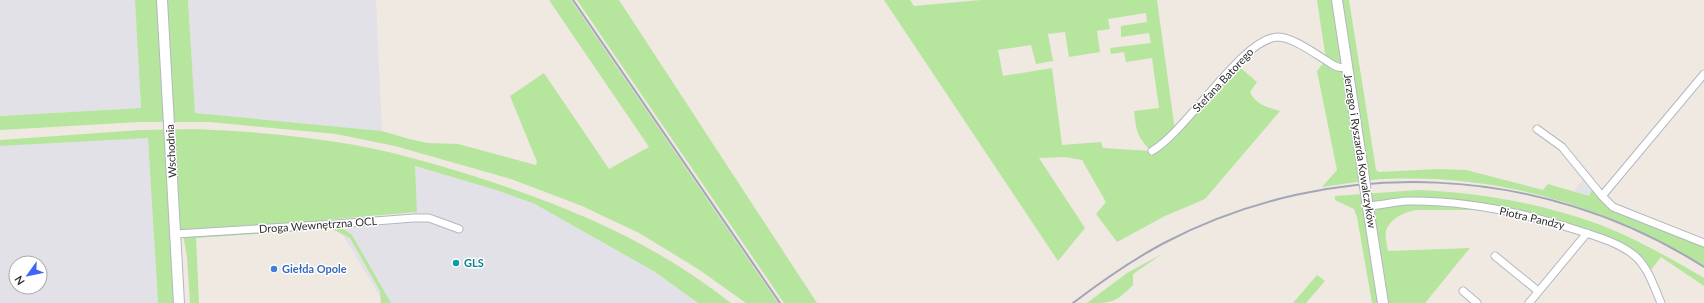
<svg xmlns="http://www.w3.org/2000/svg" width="1704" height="303" font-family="Lato,sans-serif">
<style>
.industrial{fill:#e3e1e8;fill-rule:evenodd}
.green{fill:#b6e59e;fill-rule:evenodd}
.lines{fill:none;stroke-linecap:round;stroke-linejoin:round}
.street-casing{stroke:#b4b7c1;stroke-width:9}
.secondary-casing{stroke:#b4b7c1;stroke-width:12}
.street{stroke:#fff;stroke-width:7}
.secondary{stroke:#fff;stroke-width:10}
.rail{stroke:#a3a6b8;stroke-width:2}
.secondary-bridge-casing{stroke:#b4b7c1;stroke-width:12;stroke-linecap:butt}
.secondary-bridge{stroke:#fff;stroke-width:10}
.culture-dot{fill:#0f9aa8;stroke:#fff;stroke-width:1.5}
.shop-dot{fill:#3f7fe0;stroke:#fff;stroke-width:1.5}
.labels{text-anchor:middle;stroke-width:3;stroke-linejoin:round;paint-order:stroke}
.street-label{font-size:11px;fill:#2e2e2e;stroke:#fff}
.culture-label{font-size:11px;font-weight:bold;fill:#0d838f;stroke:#fff;text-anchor:start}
.shop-label{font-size:11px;font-weight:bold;fill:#366cbe;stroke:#fff;text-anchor:start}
</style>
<rect width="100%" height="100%" fill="#efe9e1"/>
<path class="industrial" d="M0 0H135L141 108 0 116Z
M188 0H376L382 131 195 113Z
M148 138 158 303H0V146ZM16 263H40V287H16Z
M414 166 496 190 535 204 655 272 698 303H384L336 224 414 217Z
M1586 176 1594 186 1589 196 1574 191Z"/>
<path class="green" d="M135 0H188L195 113 382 131 409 139 428 143 458 144 536 165 537 162 510 96 544 73 609 169 649 147 549 0H571L778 303H746L698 269 667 250 639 233 582 206 511 179 395 146 336 134 210 122H140L0 130V116L141 108Z
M577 0H619L817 303H784Z
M884 0H910L914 6 981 0H1157L1175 131 1236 64 1257 82 1250 92C1256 105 1267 107 1280 111L1205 199 1165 216 1117 242 1096 214 1106 202 1082 160 1064 157 1039 158 1085 228 1058 261ZM1146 13 1147 22 1121 26V37L1149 33 1151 43 1110 48 1111 54 1124 52 1126 62 1152 58 1159 108 1134 111C1137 133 1136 135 1151 151L1103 148 1101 142 1062 145 1052 68 1003 76 998 50 1031 45 1036 64 1053 61 1048 34 1065 32 1069 57 1100 52 1097 31 1110 29 1108 19Z
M1317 0H1349L1376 170 1379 172 1438 169 1466 170 1543 190 1548 184 1589 196 1594 186 1608 203 1704 243V266C1601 204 1492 171 1371 180 1355 182 1338 185 1322 187L1337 170 1317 71 1326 60Z
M195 129C249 131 302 136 355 145 404 154 453 169 501 185 587 214 659 247 731 303H698L655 272 535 204 496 190 415 166 417 212 325 220 336 224 352 235 391 303H381L380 291 350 238 332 229 196 238 199 303H190L187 257 183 234H176L179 303H158L148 138 0 146V140L141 130Z
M1419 190C1481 193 1540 203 1598 224 1635 238 1670 258 1704 278V286L1661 257 1648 274 1644 267 1613 243 1500 210H1417C1406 211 1389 219 1386 231 1385 237 1387 245 1388 251L1470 248 1425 303H1372L1357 217 1354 209 1335 200V196Z
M1162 254 1133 274V285C1115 303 1112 303 1087 303L1127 273Z
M1317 275 1325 281 1306 303H1293Z"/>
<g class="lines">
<g class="street-casing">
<path id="street" d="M1537 129 1562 147 1602 196 1613 207 1704 243
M1152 151C1188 130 1242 38 1278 37 1292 37 1314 53 1327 61 1330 63 1334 66 1338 67 1340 68 1344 67 1347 67
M1602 196 1704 74
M1368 206C1381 205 1394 202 1407 201 1465 200 1525 213 1580 231 1598 237 1620 243 1635 256 1648 267 1654 287 1661 303
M176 234 336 224 414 218H429L459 229
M1495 256 1538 291
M1463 291 1477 303
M1529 303 1587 233"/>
</g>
<g class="secondary-casing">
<path id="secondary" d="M162 0 179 303
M1337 0 1363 171
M1367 201 1383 303"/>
</g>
<use href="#street" class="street"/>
<use href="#secondary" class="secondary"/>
<path class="rail" d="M573 0 780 303
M1073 303C1102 281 1132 260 1164 243 1335 154 1541 163 1704 267"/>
<g class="secondary-bridge-casing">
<path id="secondary-bridge" d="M1363 171 1367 201"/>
</g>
<use href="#secondary-bridge" class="secondary-bridge"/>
</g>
<circle class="culture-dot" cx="456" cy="263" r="4"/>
<circle class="shop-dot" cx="274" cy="269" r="4"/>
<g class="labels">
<g class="street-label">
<text transform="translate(1223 80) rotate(-47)" y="4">Stefana Batorego</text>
<text transform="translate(171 151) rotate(-93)" y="4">Wschodnia</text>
<text transform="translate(1360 151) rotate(81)" y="4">Jerzego i Ryszarda Kowalczyków</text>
<text transform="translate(1532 218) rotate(13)" y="4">Piotra Pandzy</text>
<text transform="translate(318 225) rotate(-4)" y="4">Droga Wewnętrzna OCL</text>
</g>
<g class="culture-label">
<text x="464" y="267">GLS</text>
</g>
<g class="shop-label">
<text x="282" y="273">Giełda Opole</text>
</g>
</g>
<g transform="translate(28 275) rotate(237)"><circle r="19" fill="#ffffff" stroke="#ababab"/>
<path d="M0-3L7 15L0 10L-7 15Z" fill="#4264fb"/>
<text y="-6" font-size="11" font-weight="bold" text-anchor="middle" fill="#2e2e2e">N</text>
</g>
</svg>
